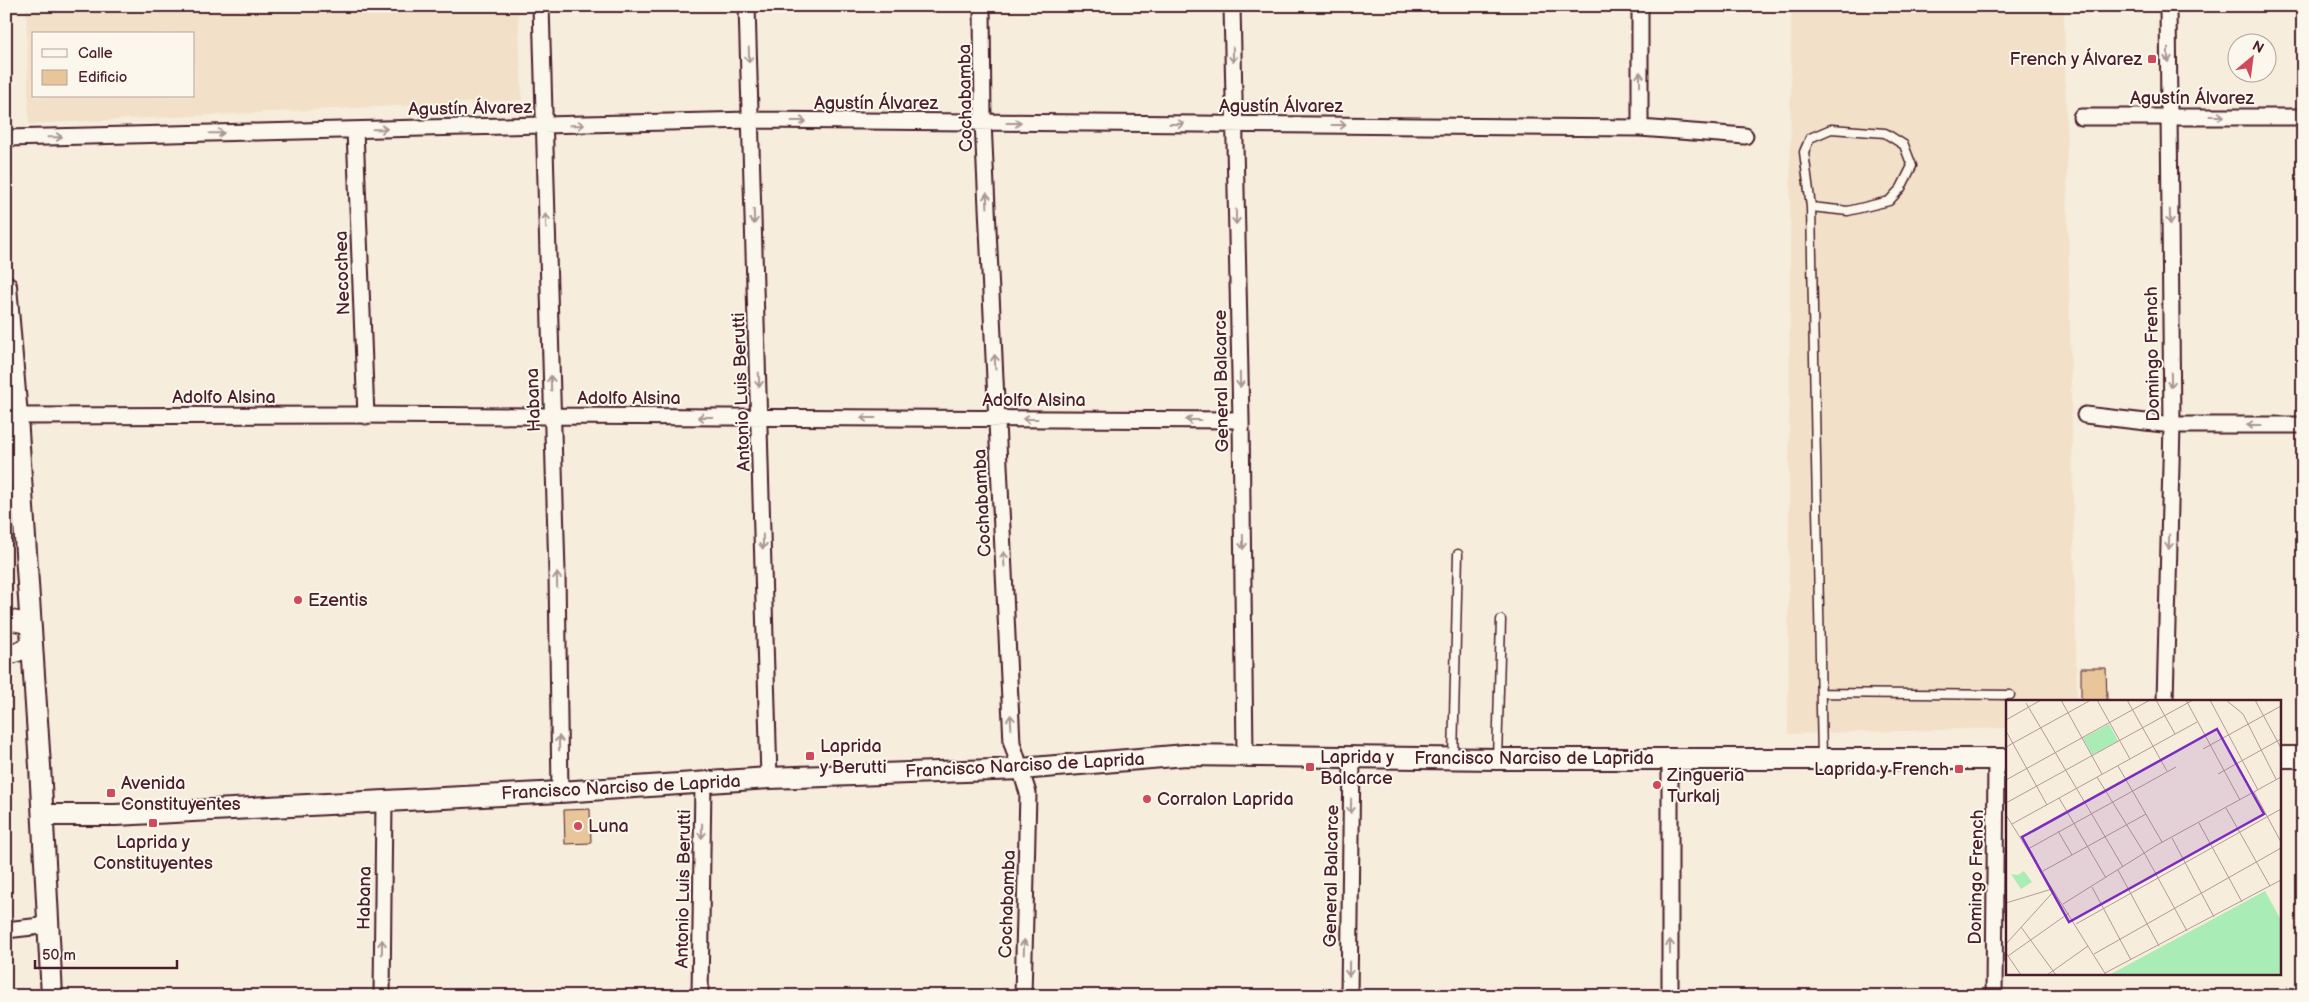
<svg xmlns="http://www.w3.org/2000/svg" width="2309" height="1002" font-family="'Balsamiq Sans',sans-serif">
<style>
.built{fill:#f2e1c8;fill-rule:evenodd}
.building{fill:#e8c69a;stroke:#4a1f2b}
.lines{fill:none;stroke-linecap:round;stroke-linejoin:round}
.service-casing{stroke:#4a1f2b;stroke-width:11}
.minor-casing{stroke:#4a1f2b;stroke-width:19}
.tertiary-casing{stroke:#4a1f2b;stroke-width:22}
.secondary-casing{stroke:#4a1f2b;stroke-width:24}
.service{stroke:#fbf7ec;stroke-width:8}
.minor{stroke:#fbf7ec;stroke-width:15}
.tertiary{stroke:#fbf7ec;stroke-width:19}
.secondary{stroke:#fbf7ec;stroke-width:20}
.oneway{stroke:#ab9695}
.poi-dot{fill:#d1495b;stroke:#fbf7ec;stroke-width:2}
.labels{text-anchor:middle;stroke-width:4;stroke-linejoin:round;paint-order:stroke}
.poi-label{font-size:18px;fill:#4a1f2b;stroke:#fbf7ec;text-anchor:start}
.street-label{font-size:18px;fill:#4a1f2b;stroke:#fbf7ec}
.inset-road{fill:none;stroke:#b29b95;stroke-width:1}
.view{fill:#7b2cbf;fill-opacity:0.15;stroke:#7b2cbf;stroke-width:2.5}
.inset-edge{fill:none;stroke:#4a1f2b;stroke-width:2.5}
</style>
<rect width="100%" height="100%" fill="#f7eddc"/>
<filter id="ink" filterUnits="userSpaceOnUse"><feTurbulence type="fractalNoise" baseFrequency=".02" numOctaves="2"/><feDisplacementMap in="SourceGraphic" scale="10" xChannelSelector="R" yChannelSelector="G"/><feConvolveMatrix kernelMatrix="1 2 1 2 8 2 1 2 1" color-interpolation-filters="sRGB"/></filter>
<g filter="url(#ink)">
<path class="built" d="M26 6H518L522 100 29 124ZM34 34H194V96H34Z
M1791 6H2064L2077 701H2008V728L1788 734Z"/>
<path class="building" d="M2081 668H2106L2107 701H2081Z
M590 809 591 843 565 844 564 810Z"/>
<g class="lines">
<g class="service-casing">
<path id="service" d="M1811 207 1848 211 1889 201 1901 188 1912 166 1904 145 1885 133 1831 129 1810 138 1804 152 1811 207 1822 758
M1821 693 2010 695
M1453 758 1458 554
M1497 759 1501 620"/>
</g>
<g class="minor-casing">
<path id="minor" d="M541 6 557 573 560 792
M747 6 769 778
M982 6 983 122 1012 743 1028 793 1023 996
M1232 6 1241 420 1245 755
M1640 6V128
M2081 117H2303
M355 130 366 416
M6 138 751 120 1640 128 1745 136
M2085 415 2172 425H2303
M17 416 352 415 1241 420
M2165 701 2172 425 2168 6
M1670 758V996
M6 930 50 925
M382 996 384 800
M700 996 703 782
M1349 996 1352 757
M1994 996 1996 759"/>
</g>
<g class="tertiary-casing">
<path id="tertiary" d="M6 619 29 624
M6 656 32 646"/>
</g>
<g class="secondary-casing">
<path id="secondary" d="M6 286 17 416 40 766 52 996
M2280 757H2303
M43 815H115L560 792 769 778 1021 769 1186 755 1497 759H2008"/>
</g>
<use href="#service" class="service"/>
<use href="#minor" class="minor"/>
<use href="#tertiary" class="tertiary"/>
<use href="#secondary" class="secondary"/>
</g>
<defs><path id="oneway-shaft" d="M-6 0H5M1.5-3L5.5 0L1.5 3" fill="none" stroke-width="1.6" stroke-linecap="round" stroke-linejoin="round" transform="scale(1.25)"/></defs>
<g class="oneway">
<use href="#oneway-shaft" transform="translate(749 55) rotate(88)"/>
<use href="#oneway-shaft" transform="translate(1233 55) rotate(89)"/>
<use href="#oneway-shaft" transform="translate(2168 55) rotate(90)"/>
<use href="#oneway-shaft" transform="translate(1640 79) rotate(-90)"/>
<use href="#oneway-shaft" transform="translate(2217 116)"/>
<use href="#oneway-shaft" transform="translate(799 121)"/>
<use href="#oneway-shaft" transform="translate(1014 123)"/>
<use href="#oneway-shaft" transform="translate(1177 124)"/>
<use href="#oneway-shaft" transform="translate(577 125) rotate(-1)"/>
<use href="#oneway-shaft" transform="translate(1339 125)"/>
<use href="#oneway-shaft" transform="translate(380 129) rotate(-1)"/>
<use href="#oneway-shaft" transform="translate(217 133) rotate(-1)"/>
<use href="#oneway-shaft" transform="translate(55 137) rotate(-1)"/>
<use href="#oneway-shaft" transform="translate(987 200) rotate(-93)"/>
<use href="#oneway-shaft" transform="translate(754 217) rotate(88)"/>
<use href="#oneway-shaft" transform="translate(1236 217) rotate(89)"/>
<use href="#oneway-shaft" transform="translate(2170 217) rotate(89)"/>
<use href="#oneway-shaft" transform="translate(546 221) rotate(-92)"/>
<use href="#oneway-shaft" transform="translate(995 362) rotate(-93)"/>
<use href="#oneway-shaft" transform="translate(759 380) rotate(88)"/>
<use href="#oneway-shaft" transform="translate(1240 380) rotate(89)"/>
<use href="#oneway-shaft" transform="translate(2171 380) rotate(89)"/>
<use href="#oneway-shaft" transform="translate(551 383) rotate(-92)"/>
<use href="#oneway-shaft" transform="translate(705 417) rotate(-180)"/>
<use href="#oneway-shaft" transform="translate(868 418) rotate(-180)"/>
<use href="#oneway-shaft" transform="translate(1030 419) rotate(-180)"/>
<use href="#oneway-shaft" transform="translate(1193 420) rotate(-180)"/>
<use href="#oneway-shaft" transform="translate(2254 425) rotate(-180)"/>
<use href="#oneway-shaft" transform="translate(763 542) rotate(89)"/>
<use href="#oneway-shaft" transform="translate(1243 542) rotate(89)"/>
<use href="#oneway-shaft" transform="translate(2169 542) rotate(92)"/>
<use href="#oneway-shaft" transform="translate(1004 559) rotate(-93)"/>
<use href="#oneway-shaft" transform="translate(557 580) rotate(-91)"/>
<use href="#oneway-shaft" transform="translate(1011 722) rotate(-93)"/>
<use href="#oneway-shaft" transform="translate(559 743) rotate(-91)"/>
<use href="#oneway-shaft" transform="translate(1351 806) rotate(91)"/>
<use href="#oneway-shaft" transform="translate(702 831) rotate(91)"/>
<use href="#oneway-shaft" transform="translate(382 947) rotate(-89)"/>
<use href="#oneway-shaft" transform="translate(1024 947) rotate(-88)"/>
<use href="#oneway-shaft" transform="translate(1670 947) rotate(-90)"/>
<use href="#oneway-shaft" transform="translate(1349 969) rotate(91)"/>
</g>
</g>
<g class="poi-dot">
<rect x="2147" y="54" width="10" height="10" rx="2.5"/>
<circle cx="298" cy="600" r="5"/>
<rect x="805" y="751" width="10" height="10" rx="2.5"/>
<rect x="1305" y="762" width="10" height="10" rx="2.5"/>
<rect x="1954" y="764" width="10" height="10" rx="2.5"/>
<circle cx="1657" cy="785" r="5"/>
<rect x="106" y="788" width="10" height="10" rx="2.5"/>
<circle cx="1147" cy="799" r="5"/>
<rect x="148" y="818" width="10" height="10" rx="2.5"/>
<circle cx="578" cy="826" r="5"/>
</g>
<g class="labels">
<g class="poi-label">
<text x="2142" y="65" text-anchor="end">French y Álvarez</text>
<text x="308" y="606">Ezentis</text>
<text x="820" y="752">Laprida<tspan x="820" dy="21">y Berutti</tspan></text>
<text x="1320" y="763">Laprida y<tspan x="1320" dy="21">Balcarce</tspan></text>
<text x="1949" y="775" text-anchor="end">Laprida y French</text>
<text x="1667" y="781">Zingueria<tspan x="1667" dy="21">Turkalj</tspan></text>
<text x="121" y="789">Avenida<tspan x="121" dy="21">Constituyentes</tspan></text>
<text x="1157" y="805">Corralon Laprida</text>
<text x="588" y="832">Luna</text>
<text x="153" y="848" text-anchor="middle">Laprida y<tspan x="153" dy="21">Constituyentes</tspan></text>
</g>
<g class="street-label">
<text transform="translate(965 98) rotate(-91)" y="6">Cochabamba</text>
<text x="2192" y="104">Agustín Álvarez</text>
<text x="876" y="109">Agustín Álvarez</text>
<text x="1281" y="112">Agustín Álvarez</text>
<text transform="translate(470 108) rotate(-1)" y="6">Agustín Álvarez</text>
<text transform="translate(342 273) rotate(-92)" y="6">Necochea</text>
<text transform="translate(2152 354) rotate(-91)" y="6">Domingo French</text>
<text transform="translate(1221 381) rotate(-91)" y="6">General Balcarce</text>
<text transform="translate(741 392) rotate(-92)" y="6">Antonio Luis Berutti</text>
<text x="224" y="403">Adolfo Alsina</text>
<text x="629" y="404">Adolfo Alsina</text>
<text transform="translate(533 400) rotate(-92)" y="6">Habana</text>
<text x="1034" y="406">Adolfo Alsina</text>
<text transform="translate(982 503) rotate(-93)" y="6">Cochabamba</text>
<text x="1534" y="764">Francisco Narciso de Laprida</text>
<text transform="translate(1025 765) rotate(-3)" y="6">Francisco Narciso de Laprida</text>
<text transform="translate(621 787) rotate(-3)" y="6">Francisco Narciso de Laprida</text>
<text transform="translate(1331 876) rotate(-89)" y="6">General Balcarce</text>
<text transform="translate(1976 877) rotate(-89)" y="6">Domingo French</text>
<text transform="translate(683 889) rotate(-89)" y="6">Antonio Luis Berutti</text>
<text transform="translate(364 898) rotate(-89)" y="6">Habana</text>
<text transform="translate(1007 904) rotate(-88)" y="6">Cochabamba</text>
</g>
</g>
<g transform="translate(2006 700)">
<rect width="275" height="275" fill="#f7eddc"/>
<path d="M103 24 112 41 86 55 77 38ZM18 171 26 182 15 189 5 174 12 175ZM259 191 275 220V275L105 274Z" fill="#a9ecb6"/>
<path class="inset-road" d="M55 0 96 74M91 0 124 59M121 0 161 71M150 0 169 34M180 0 234 100M204 0 252 90M220 0 237 14 270 79M249 0 275 48M20 3 117 167M0 20 35 0M0 31 41 105M0 47 85 0M197 49 275 6M112 66 156 142M212 74 275 39M91 77 140 156 181 231M0 80 144 0M248 92 275 142M53 98 100 178M0 103 187 0M220 108 264 186M0 115 100 275M193 123 236 202M6 124 191 22M52 131 66 155M166 138 208 217M22 149 170 67M112 170 153 246M37 171 140 114M86 187 125 260M0 203 46 189M57 204 151 145 275 77M70 224 275 109M15 227 50 275M0 244 48 191M0 253 15 275M88 254 275 148M2 256 63 213M99 273 275 180M41 275 82 246"/>
<path class="view" d="M211 29 258 114 63 222 16 137Z"/>
<rect width="275" height="275" class="inset-edge"/>
</g>
<rect width="2309" height="1002" fill="none" stroke="#fbf7ec" stroke-width="25"/>
<rect x="12" y="12" width="2284" height="977" fill="none" stroke="#4a1f2b" stroke-width="2" filter="url(#ink)"/>
<rect x="32" y="32" width="162" height="65" fill="#fbf7ec" stroke="#b4a19f"/>
<rect x="42" y="49" width="25" height="8" fill="#fbf7ec" stroke="#b4a19f"/>
<text x="78" y="58" font-size="15" fill="#4a1f2b">Calle</text>
<rect x="42" y="70" width="25" height="15" fill="#e8c69a" stroke="#b4a19f"/>
<text x="78" y="82" font-size="15" fill="#4a1f2b">Edificio</text>
<g transform="translate(2252 58) rotate(29)"><circle r="24" fill="#fbf7ec" stroke="#b4a19f"/>
<path d="M0-4L9 19L0 12L-9 19Z" fill="#d1495b"/>
<text y="-8" font-size="14" font-weight="bold" text-anchor="middle" fill="#4a1f2b">N</text>
</g>
<path d="M35 960v8h142v-8" fill="none" stroke="#4a1f2b" stroke-width="2.5"/>
<text x="42" y="960" font-size="15" fill="#4a1f2b" stroke="#fbf7ec" stroke-width="4" paint-order="stroke">50 m</text>
</svg>
